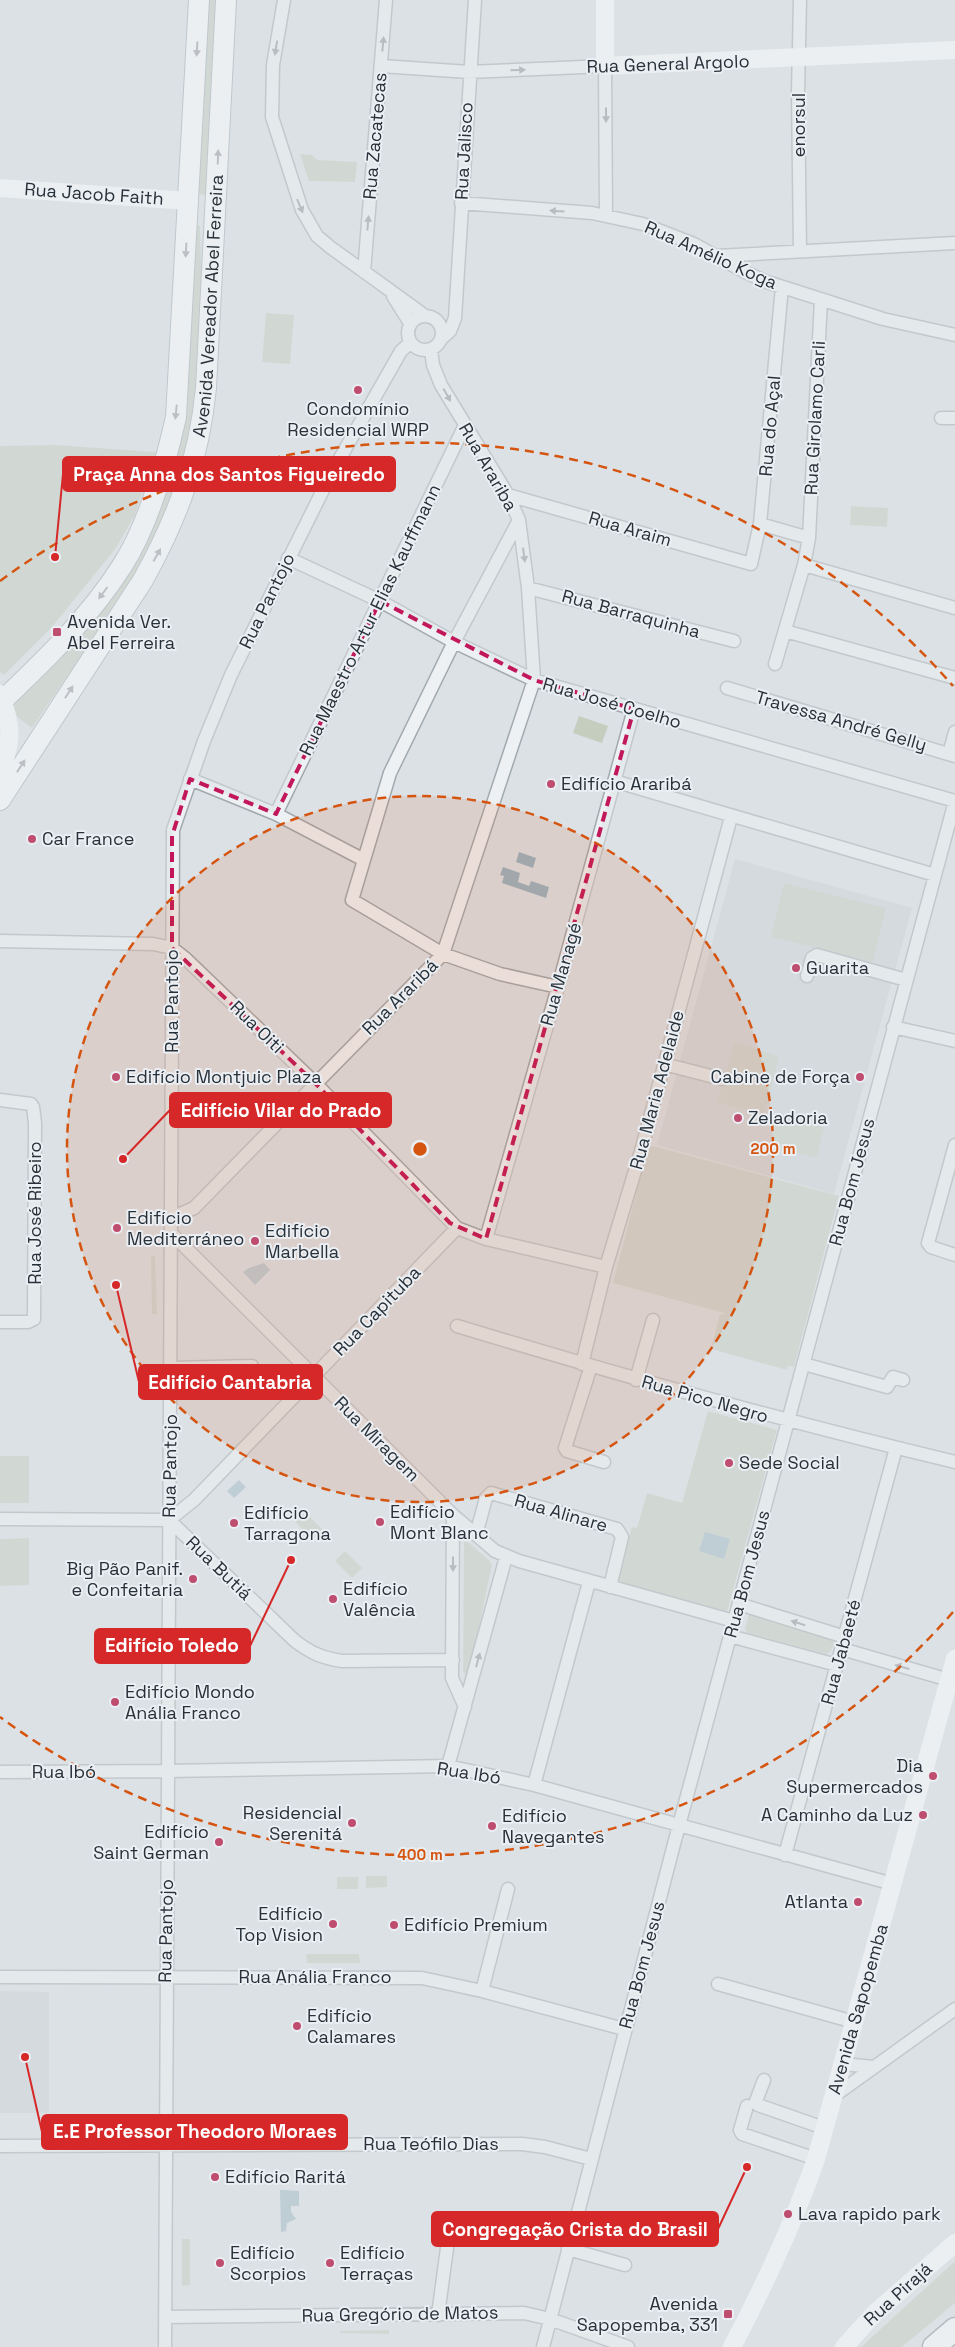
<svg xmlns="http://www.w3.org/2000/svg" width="955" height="2347" font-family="'Space Grotesk',sans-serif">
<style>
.built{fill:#cbd0d5}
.green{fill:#c4cdbe}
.water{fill:#9bb3c1}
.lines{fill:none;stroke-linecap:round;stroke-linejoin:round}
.street-casing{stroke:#a2a9ae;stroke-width:15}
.primary-casing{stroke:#9da7af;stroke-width:22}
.highway-casing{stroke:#859099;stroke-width:25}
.street{stroke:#eef1f3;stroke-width:12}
.secondary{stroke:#fff;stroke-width:18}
.primary{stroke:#fff;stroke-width:20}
.highway{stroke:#fff;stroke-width:22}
.oneway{fill:#8b9196}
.oneway2{fill:#94989c}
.marked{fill:none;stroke:#c2185b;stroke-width:4;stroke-dasharray:10 6;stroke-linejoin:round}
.ring{fill:none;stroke:#d55510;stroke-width:2.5;stroke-dasharray:9 6}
.poi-dot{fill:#be4d6f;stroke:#ebeff3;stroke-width:2}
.labels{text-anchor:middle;stroke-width:4;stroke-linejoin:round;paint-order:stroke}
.street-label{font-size:18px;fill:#283139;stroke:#ebeff3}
.poi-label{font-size:18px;fill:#283139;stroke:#ebeff3;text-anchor:start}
.centre{fill:#d55510;stroke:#ebeff3;stroke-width:2.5}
.ring-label{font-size:15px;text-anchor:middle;font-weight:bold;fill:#d55510;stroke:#ebeff3;stroke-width:4;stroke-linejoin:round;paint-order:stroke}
.leader{fill:none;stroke:#d62828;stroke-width:2}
.callout-dot{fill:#d62828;stroke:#ebeff3;stroke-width:2}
.callout{fill:#d62828;stroke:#d62828;stroke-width:2}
.callout-label{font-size:19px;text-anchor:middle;font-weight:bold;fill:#fff}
</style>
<rect width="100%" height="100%" fill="#dce1e5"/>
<path class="built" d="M735 859 912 908 834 1194 657 1145Z
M0 1991 49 1992V2113H0Z"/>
<path class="green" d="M207 0H216L206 196 198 193Z
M300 154 312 155 317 160 357 162 355 182 309 181Z
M196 224 200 226C204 332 202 444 153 540 120 604 72 668 32 728L7 709 100 609 166 488Z
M266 313 294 315 290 364 262 362Z
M55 445 156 452 135 515 116 548 52 627 4 675 0 672V446Z
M851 506 888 508 887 527 850 525Z
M579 716 608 726 602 743 573 733Z
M784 883 886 908 873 962 771 937Z
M735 1043 779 1056 764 1115 717 1102Z
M778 1116 824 1128 817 1158 770 1146Z
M649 1145 839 1196 794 1367 788 1366 787 1370 711 1349 720 1314 723 1315 724 1313 613 1283Z
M151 1256H155L157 1314H152Z
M708 1411 777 1430 727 1612 617 1581 632 1527 637 1528 647 1493 682 1503Z
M0 1456H29V1503H0Z
M305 1512 322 1529 313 1539 295 1522Z
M29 1538V1585L0 1586V1539Z
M464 1542H468L489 1560 492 1565 469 1675 467 1678 463 1670Z
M345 1551 362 1568 352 1578 335 1561Z
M749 1614 832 1638 834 1645 830 1652 826 1654 747 1633 745 1629Z
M366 1876H387V1887L366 1888Z
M337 1877H358V1889H337Z
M306 1954H359L360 1963H307Z
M182 2239H190V2285L182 2286Z
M955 2261V2303L902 2347H861Z
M389 2330V2334L340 2333V2331Z"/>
<path class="water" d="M519 852 536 858 533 868 516 862Z
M503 867 520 873 518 882 529 886 531 881 549 887 546 898 502 883 504 876 500 875Z
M264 1263 270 1270 255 1285 243 1272 249 1268Z
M239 1480 246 1487 234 1498 227 1491Z
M705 1532 730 1539 724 1559 699 1551Z
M280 2190 299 2191V2206H291V2212L296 2219 287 2223 286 2231 281 2232Z"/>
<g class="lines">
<g class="street-casing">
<path id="street" d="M284 0 273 65 272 117 302 210 317 236 330 247 424 315
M381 66 469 72 605 66 606 216
M461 203 592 213 643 224 694 244 745 272 767 282 883 319 955 335
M800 251 798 93 800 0
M716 256 955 243
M364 272 386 0
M393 296 410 323
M408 333a17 17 0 1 1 34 0a17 17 0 1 1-34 0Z
M441 339 450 331 455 318 475 0
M941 418H955
M508 495 751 564 760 524 782 287
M519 520 454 642 390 773 352 900 443 954 500 974 558 987
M760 524 809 538
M288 558 380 601 454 642 534 680 955 801
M804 565 955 608
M528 588 734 641
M785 631 955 678
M775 664 804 565 809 538 821 299
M727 688 955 756
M949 754 955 732
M190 779 276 814 364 860
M614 781 935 875
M276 814 464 427
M0 941 153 944 172 948 186 959 315 1083 457 1228 486 1239 606 1267
M807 976 812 958 817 955 906 980
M893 1027 955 1041
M664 1064 722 1079
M0 1100 31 1104 33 1107 35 1123 34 1319 28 1322H0
M955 1145 928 1243 931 1247 955 1255
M171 1218 194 1208 443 954 534 680 528 588 519 520 508 495 441 385 433 365 431 350
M171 1233 453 1515 495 1551 519 1561 734 1621
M486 1239 558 987 634 709
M457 1326C622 1376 788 1422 955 1462
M582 1364 606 1267 641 1151 731 817
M804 1364 887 1387 893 1377 903 1380
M591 1366 565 1448 567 1451 604 1462
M171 1368 252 1366
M636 1380 653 1320
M453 1515 452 1678 465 1707
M0 1519 169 1520 295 1641C311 1653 322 1658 342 1661L453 1660
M169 1520 194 1500 457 1228
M476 1535 486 1498 491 1493 617 1529 622 1537 610 1587
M739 1604 845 1637
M730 1636 837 1665
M842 1649 949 1680
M448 1766 506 1557
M0 1772 168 1771 448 1766 534 1785 893 1884
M534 1785 589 1582
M785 1855 896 1448
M0 1977 422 1978 482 1991 624 2029
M718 1984 854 2022
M482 1991 508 1889
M843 2064 874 2067
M764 2080 756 2101 758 2105 824 2128
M834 2096 955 2009
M747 2106 740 2130 742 2134 816 2159
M0 2146 522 2144 545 2147 591 2159
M568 2249 625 2265
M438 2315 449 2233 461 2234
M165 2317 524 2313 550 2319 628 2347
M165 2347 173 830 204 741 231 675 331 474 401 351 410 343
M543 2347 674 1844 955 801"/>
</g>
<g class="primary-casing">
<g id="primary">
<path d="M0 703C44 661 89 618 122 566 149 524 165 466 176 417L199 0"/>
<path id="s1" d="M0 800 143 580C178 517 199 460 206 388L226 0"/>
</g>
</g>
<g class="highway-casing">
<path id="highway" d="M934 2347 955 2329"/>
</g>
<use href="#street" class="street"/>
<path class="secondary" d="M605 0V66L955 50
M0 188 189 201
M0 694C12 724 13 742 0 772
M732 2347C764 2286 793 2225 816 2159L955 1659
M844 2347 875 2313 955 2243"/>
<use href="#primary" class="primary"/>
<use href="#highway" class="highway"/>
</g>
<defs><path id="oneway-solid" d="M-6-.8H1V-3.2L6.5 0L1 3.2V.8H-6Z" transform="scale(1.25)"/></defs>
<g class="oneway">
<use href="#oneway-solid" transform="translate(383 44) rotate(-85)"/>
<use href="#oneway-solid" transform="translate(276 48) rotate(99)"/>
<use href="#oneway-solid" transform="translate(518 70) rotate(-2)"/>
<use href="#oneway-solid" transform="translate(606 115) rotate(90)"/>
<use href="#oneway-solid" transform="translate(300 206) rotate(67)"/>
<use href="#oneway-solid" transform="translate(557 211) rotate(-176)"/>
<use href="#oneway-solid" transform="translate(368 223) rotate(-85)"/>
<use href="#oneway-solid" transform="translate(447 395) rotate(61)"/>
<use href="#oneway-solid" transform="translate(524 555) rotate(82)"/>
<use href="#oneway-solid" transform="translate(453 1564) rotate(90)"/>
<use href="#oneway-solid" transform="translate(798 1623) rotate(-163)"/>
<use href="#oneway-solid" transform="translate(478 1660) rotate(-75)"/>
<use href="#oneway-solid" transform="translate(902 1667) rotate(-164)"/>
</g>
<g class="oneway2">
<use href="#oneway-solid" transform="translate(197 49) rotate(93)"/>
<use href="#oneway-solid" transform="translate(218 157) rotate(-88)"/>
<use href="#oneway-solid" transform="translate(186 250) rotate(93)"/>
<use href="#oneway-solid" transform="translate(176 412) rotate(96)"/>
<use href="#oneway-solid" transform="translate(157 555) rotate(-61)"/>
<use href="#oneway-solid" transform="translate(103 593) rotate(127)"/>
<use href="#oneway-solid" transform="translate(69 692) rotate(-57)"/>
<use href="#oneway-solid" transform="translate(21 766) rotate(-57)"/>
</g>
<path d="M0 0H955V2347H0ZM380 601 534 680 634 709 486 1239 450 1223 315 1083 172 948V836L190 779 276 814Z" fill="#dce1e5" fill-opacity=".55" fill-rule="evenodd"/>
<path class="marked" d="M380 601 534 680 634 709 486 1239 450 1223 315 1083 172 948V836L190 779 276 814Z"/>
<circle cx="420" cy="1149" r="353" fill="#d55510" fill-opacity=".12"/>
<g class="ring">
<circle cx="420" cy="1149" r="353"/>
<path d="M953 1612A706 706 0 0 1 0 1717M0 581A706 706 0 0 1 953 686"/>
</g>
<g class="poi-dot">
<circle cx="358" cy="390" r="5"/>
<rect x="52" y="627" width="10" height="10" rx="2.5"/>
<circle cx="551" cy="784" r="5"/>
<circle cx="32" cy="839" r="5"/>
<circle cx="796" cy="968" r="5"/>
<circle cx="116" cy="1077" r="5"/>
<circle cx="860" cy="1077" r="5"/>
<circle cx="738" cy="1118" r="5"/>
<circle cx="117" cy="1228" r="5"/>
<circle cx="255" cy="1241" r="5"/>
<circle cx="729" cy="1463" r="5"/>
<circle cx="380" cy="1522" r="5"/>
<circle cx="234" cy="1523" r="5"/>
<circle cx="193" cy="1579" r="5"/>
<circle cx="333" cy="1599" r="5"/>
<circle cx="115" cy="1702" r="5"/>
<circle cx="933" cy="1776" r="5"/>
<circle cx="923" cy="1815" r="5"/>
<circle cx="352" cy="1823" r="5"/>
<circle cx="492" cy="1826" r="5"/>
<circle cx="219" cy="1842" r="5"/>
<circle cx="858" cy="1902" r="5"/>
<circle cx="333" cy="1924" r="5"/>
<circle cx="394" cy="1925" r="5"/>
<circle cx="297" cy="2026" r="5"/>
<circle cx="215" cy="2177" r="5"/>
<circle cx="788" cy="2214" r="5"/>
<circle cx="220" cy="2263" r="5"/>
<circle cx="330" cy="2263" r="5"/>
<rect x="723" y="2309" width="10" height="10" rx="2.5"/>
</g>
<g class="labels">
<g class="street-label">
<text transform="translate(668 64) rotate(-2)" y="6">Rua General Argolo</text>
<text transform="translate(799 125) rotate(-90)" y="6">enorsul</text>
<text transform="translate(375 136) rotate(-85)" y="6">Rua Zacatecas</text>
<text transform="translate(464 151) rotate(-87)" y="6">Rua Jalisco</text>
<text transform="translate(94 194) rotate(4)" y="6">Rua Jacob Faith</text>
<text transform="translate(711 255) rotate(24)" y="6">Rua Amélio Koga</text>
<text dy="6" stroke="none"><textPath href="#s1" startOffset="548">Avenida Vereador Abel Ferreira</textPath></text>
<text transform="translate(815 418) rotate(-87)" y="6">Rua Girolamo Carli</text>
<text transform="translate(770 426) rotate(-85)" y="6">Rua do Açal</text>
<text transform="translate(488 467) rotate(60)" y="6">Rua Arariba</text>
<text transform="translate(630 529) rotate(16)" y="6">Rua Araim</text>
<text transform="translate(267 601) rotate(-64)" y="6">Rua Pantojo</text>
<text transform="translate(631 614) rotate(15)" y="6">Rua Barraquinha</text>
<text transform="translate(370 620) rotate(-64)" y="6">Rua Maestro Artur Elias Kauffmann</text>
<text transform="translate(612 703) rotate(16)" y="6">Rua José Coelho</text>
<text transform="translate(841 721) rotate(16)" y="6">Travessa André Gelly</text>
<text transform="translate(561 974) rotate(-74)" y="6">Rua Managé</text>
<text transform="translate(400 997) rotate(-45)" y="6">Rua Araribá</text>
<text transform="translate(172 1001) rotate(-90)" y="6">Rua Pantojo</text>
<text transform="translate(257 1027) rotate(44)" y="6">Rua Oiti</text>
<text transform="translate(657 1090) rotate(-75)" y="6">Rua Maria Adelaide</text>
<text transform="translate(852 1182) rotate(-75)" y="6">Rua Bom Jesus</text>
<text transform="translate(35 1213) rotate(-90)" y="6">Rua José Ribeiro</text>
<text transform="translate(377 1311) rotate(-46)" y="6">Rua Capituba</text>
<text transform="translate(705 1399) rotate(16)" y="6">Rua Pico Negro</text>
<text transform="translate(377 1439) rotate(45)" y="6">Rua Miragem</text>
<text transform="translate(170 1466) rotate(-89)" y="6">Rua Pantojo</text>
<text transform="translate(561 1513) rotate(16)" y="6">Rua Alinare</text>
<text transform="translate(219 1568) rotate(44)" y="6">Rua Butiá</text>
<text transform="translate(747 1574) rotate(-75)" y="6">Rua Bom Jesus</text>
<text transform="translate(841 1652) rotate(-75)" y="6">Rua Jabaeté</text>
<text x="64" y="1778">Rua Ibó</text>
<text transform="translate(469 1773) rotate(9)" y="6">Rua Ibó</text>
<text transform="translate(166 1931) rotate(-89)" y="6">Rua Pantojo</text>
<text transform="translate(642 1965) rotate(-75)" y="6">Rua Bom Jesus</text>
<text x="315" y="1983">Rua Anália Franco</text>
<text transform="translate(858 2009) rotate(-74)" y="6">Avenida Sapopemba</text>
<text x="431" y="2150">Rua Teófilo Dias</text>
<text transform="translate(898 2294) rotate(-42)" y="6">Rua Pirajá</text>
<text transform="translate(400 2314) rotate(-1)" y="6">Rua Gregório de Matos</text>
</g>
<g class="poi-label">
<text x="358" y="415" text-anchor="middle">Condomínio<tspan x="358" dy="21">Residencial WRP</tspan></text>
<text x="67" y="628">Avenida Ver.<tspan x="67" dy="21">Abel Ferreira</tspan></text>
<text x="561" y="790">Edifício Araribá</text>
<text x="42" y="845">Car France</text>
<text x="806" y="974">Guarita</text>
<text x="126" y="1083">Edifício Montjuic Plaza</text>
<text x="850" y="1083" text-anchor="end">Cabine de Força</text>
<text x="748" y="1124">Zeladoria</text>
<text x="127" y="1224">Edifício<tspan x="127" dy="21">Mediterráneo</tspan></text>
<text x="265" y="1237">Edifício<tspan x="265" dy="21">Marbella</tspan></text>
<text x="739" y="1469">Sede Social</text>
<text x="390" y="1518">Edifício<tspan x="390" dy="21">Mont Blanc</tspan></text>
<text x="244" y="1519">Edifício<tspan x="244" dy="21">Tarragona</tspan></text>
<text x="183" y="1575" text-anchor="end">Big Pão Panif.<tspan x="183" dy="21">e Confeitaria</tspan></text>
<text x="343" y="1595">Edifício<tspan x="343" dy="21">Valência</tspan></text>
<text x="125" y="1698">Edifício Mondo<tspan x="125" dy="21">Anália Franco</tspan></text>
<text x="923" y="1772" text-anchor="end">Dia<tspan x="923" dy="21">Supermercados</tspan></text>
<text x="342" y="1819" text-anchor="end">Residencial<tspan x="342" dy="21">Serenitá</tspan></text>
<text x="913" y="1821" text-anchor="end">A Caminho da Luz</text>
<text x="502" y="1822">Edifício<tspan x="502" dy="21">Navegantes</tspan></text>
<text x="209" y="1838" text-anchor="end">Edifício<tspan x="209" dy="21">Saint German</tspan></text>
<text x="848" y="1908" text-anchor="end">Atlanta</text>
<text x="323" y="1920" text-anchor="end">Edifício<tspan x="323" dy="21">Top Vision</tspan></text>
<text x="404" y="1931">Edifício Premium</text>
<text x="307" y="2022">Edifício<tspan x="307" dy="21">Calamares</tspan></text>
<text x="225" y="2183">Edifício Raritá</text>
<text x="798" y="2220">Lava rapido park</text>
<text x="230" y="2259">Edifício<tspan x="230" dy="21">Scorpios</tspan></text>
<text x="340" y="2259">Edifício<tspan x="340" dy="21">Terraças</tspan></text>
<text x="718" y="2310" text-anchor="end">Avenida<tspan x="718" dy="21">Sapopemba, 331</tspan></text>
</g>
</g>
<circle cx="420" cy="1149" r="8" class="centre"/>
<g class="ring-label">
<text x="773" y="1154">200 m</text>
<text x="420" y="1860">400 m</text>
</g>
<path class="leader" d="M55 557L63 474M123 1159L170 1110M116 1285L139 1382M291 1560L250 1646M25 2057L42 2132M747 2167L718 2229"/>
<g class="callout-dot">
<circle cx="55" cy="557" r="5"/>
<circle cx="123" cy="1159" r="5"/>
<circle cx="116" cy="1285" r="5"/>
<circle cx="291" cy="1560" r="5"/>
<circle cx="25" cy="2057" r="5"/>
<circle cx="747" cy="2167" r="5"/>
</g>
<g class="callout">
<rect x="63" y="457" width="332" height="34" rx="5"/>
<rect x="170" y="1093" width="221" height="34" rx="5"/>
<rect x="139" y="1365" width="183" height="34" rx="5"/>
<rect x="95" y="1629" width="155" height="34" rx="5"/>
<rect x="42" y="2115" width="305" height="34" rx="5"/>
<rect x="432" y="2212" width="286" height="34" rx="5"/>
</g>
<g class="callout-label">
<text x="229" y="481">Praça Anna dos Santos Figueiredo</text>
<text x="281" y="1117">Edifício Vilar do Prado</text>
<text x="230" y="1389">Edifício Cantabria</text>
<text x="172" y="1652">Edifício Toledo</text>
<text x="195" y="2138">E.E Professor Theodoro Moraes</text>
<text x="575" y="2236">Congregação Crista do Brasil</text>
</g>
</svg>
